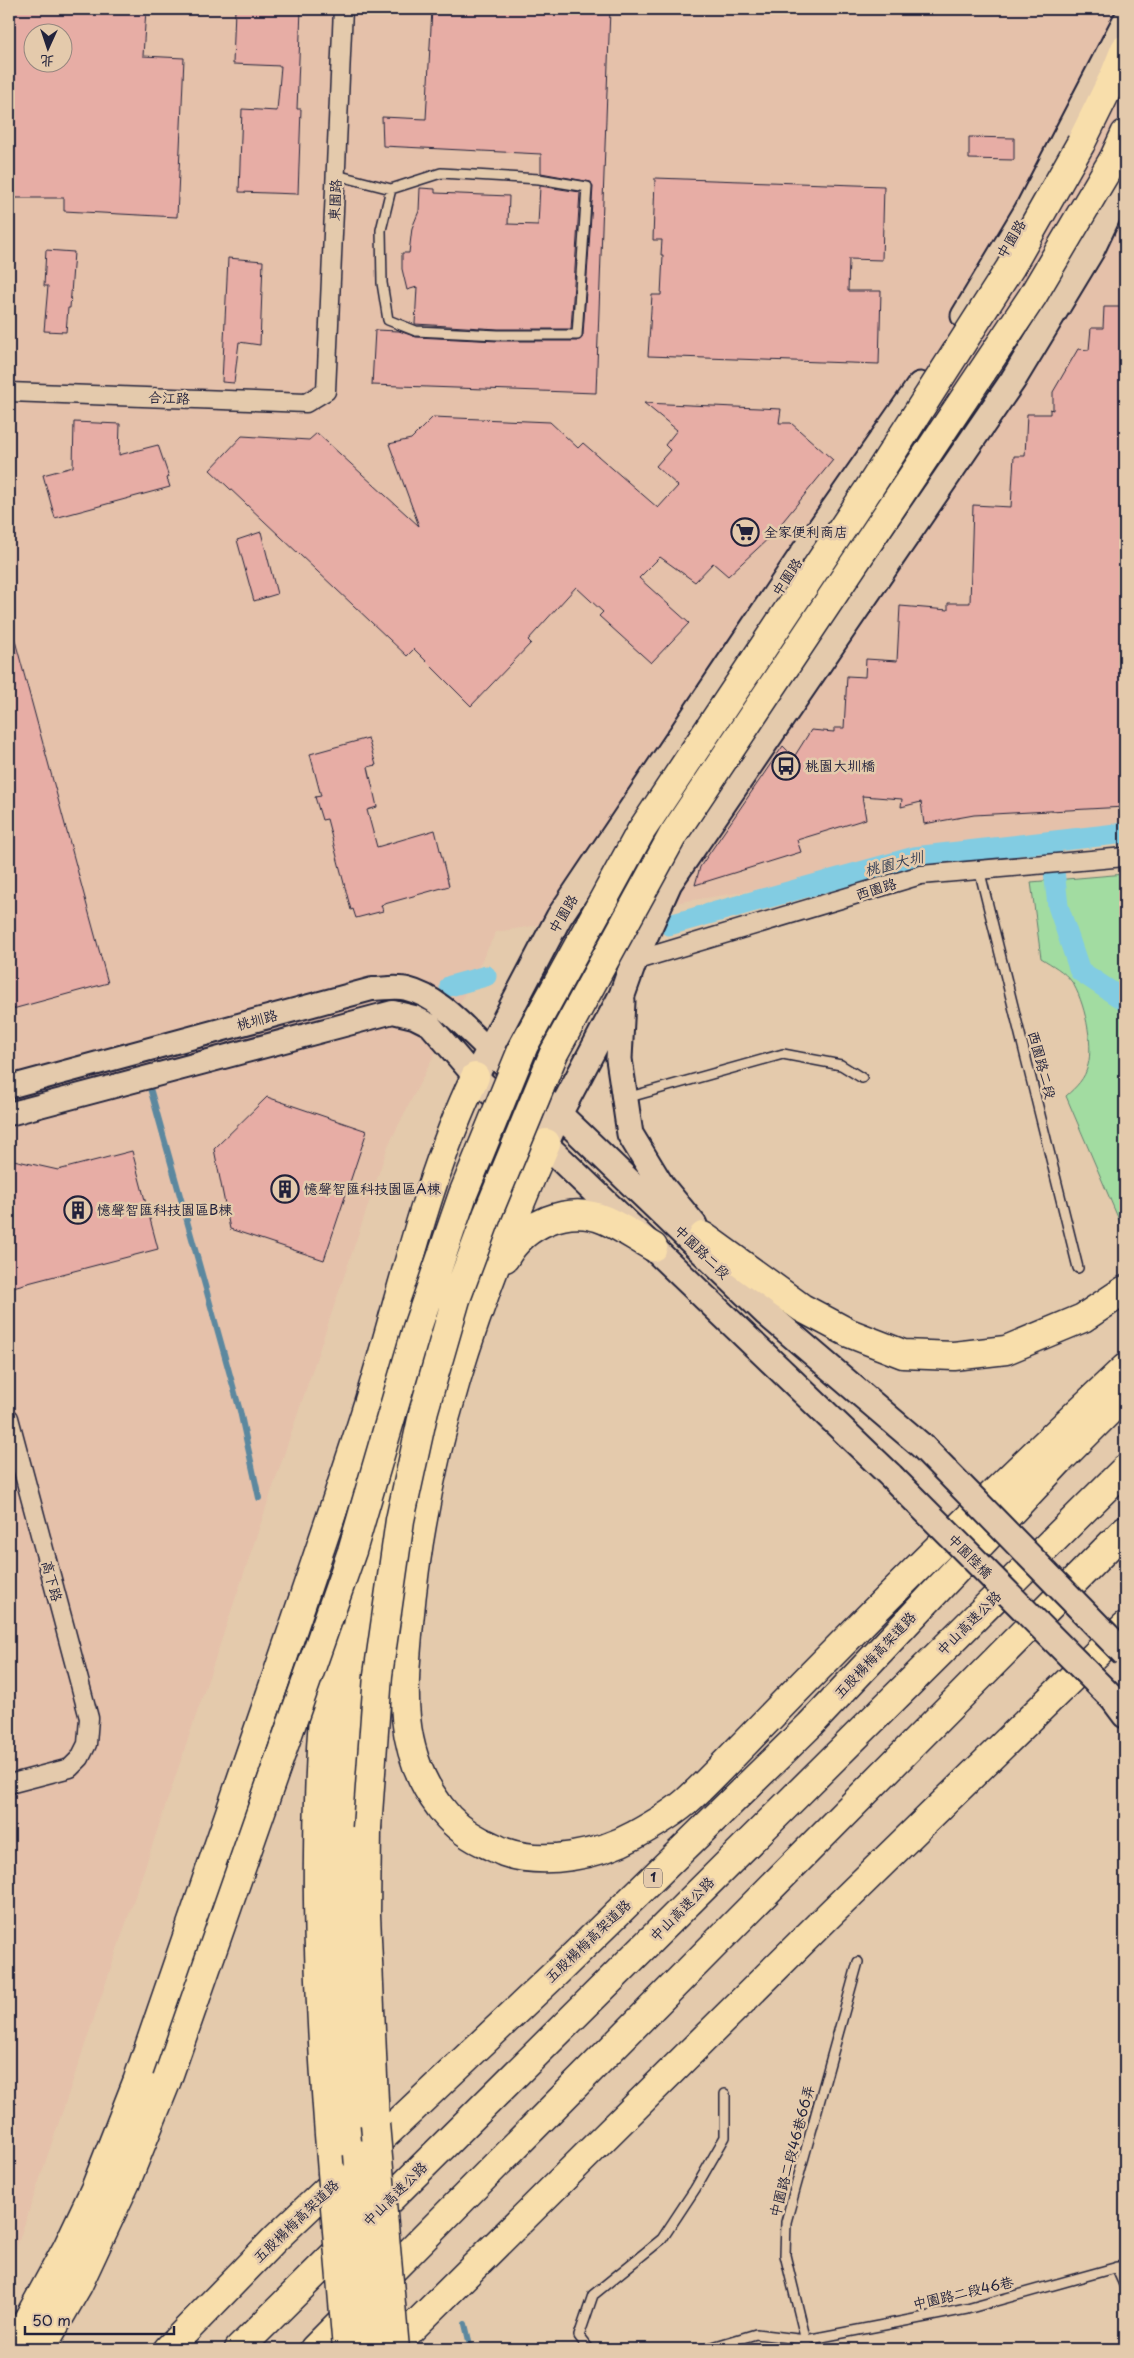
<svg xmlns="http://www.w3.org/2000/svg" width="1134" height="2358" font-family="'Playpen Sans','LXGW WenKai TC',sans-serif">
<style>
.built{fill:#e5c1aa;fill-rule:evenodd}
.green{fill:#a2dca1;stroke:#627f6e}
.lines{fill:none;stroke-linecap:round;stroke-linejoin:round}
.stream{stroke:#5c889f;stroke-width:6}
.canal{stroke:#82cce2;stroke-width:21}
.building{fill:#e7ada5;stroke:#22223b;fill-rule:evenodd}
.service-casing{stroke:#22223b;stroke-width:12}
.minor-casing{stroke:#22223b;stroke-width:21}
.tertiary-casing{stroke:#22223b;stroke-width:26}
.secondary-casing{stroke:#22223b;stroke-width:29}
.motorway-casing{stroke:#22223b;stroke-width:31}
.service{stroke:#e4caac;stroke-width:9}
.minor{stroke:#e4caac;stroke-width:18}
.tertiary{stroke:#e4caac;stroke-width:22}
.secondary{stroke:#e4caac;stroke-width:25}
.motorway{stroke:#f8deab;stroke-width:28}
.secondary-bridge-casing{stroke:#22223b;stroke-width:29;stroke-linecap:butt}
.motorway-bridge-casing{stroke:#22223b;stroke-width:31;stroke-linecap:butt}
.secondary-bridge{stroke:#e4caac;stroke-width:25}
.motorway-bridge{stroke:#f8deab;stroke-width:28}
.labels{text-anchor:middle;stroke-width:5;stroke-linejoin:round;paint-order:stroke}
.shield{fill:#e4caac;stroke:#5c545d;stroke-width:1}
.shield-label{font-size:12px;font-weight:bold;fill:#22223b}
.street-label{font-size:14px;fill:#22223b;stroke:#e4caac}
.poi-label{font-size:14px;fill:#22223b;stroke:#e4caac;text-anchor:start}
.water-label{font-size:15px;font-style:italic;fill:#303c54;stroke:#e4caac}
</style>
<rect width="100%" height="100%" fill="#e4caac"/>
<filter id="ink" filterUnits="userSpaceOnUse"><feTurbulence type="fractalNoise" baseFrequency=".02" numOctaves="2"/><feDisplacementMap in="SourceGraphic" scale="10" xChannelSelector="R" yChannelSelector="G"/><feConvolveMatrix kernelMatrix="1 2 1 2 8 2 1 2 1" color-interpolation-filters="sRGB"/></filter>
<g filter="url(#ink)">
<path class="built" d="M9 9H1125V827L1050 842 496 932 388 1146 9 2270ZM32 32H62V62H32Z"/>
<path class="green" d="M1125 874V1234L1066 1096C1076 1087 1085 1079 1088 1065 1094 1044 1084 1000 1072 982 1064 971 1052 965 1041 958L1031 882Z"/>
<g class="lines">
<path class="stream" d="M150 1088 240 1411 259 1498
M465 2324 471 2349"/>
<path class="canal" d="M1051 844 1058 906 1080 971 1125 1001
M669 925 914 857 1125 833
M450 986 486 976"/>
</g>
<path class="building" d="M9 9H146L143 56 184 58 177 217 64 211V198H9ZM32 32H62V62H32Z
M235 9H301L297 109H301L298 194 239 192 242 109 277 111 281 66 233 64Z
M432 9H610L596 393 372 385 375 330 399 331 416 337 498 341H577L583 335 593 187 591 182 541 173V154L383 146 382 117 426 119Z
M969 137 1014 138V160L969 159Z
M655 178 884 186 882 260 849 259 848 291H881L879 364 648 356 652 295H661L663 255H661L662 240H653Z
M540 186 580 192 571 329H498L415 324 417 287 407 290 402 269V253H409L412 228 419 211 420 188 435 189V193L509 196 508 224 538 225Z
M46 250 74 252 70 308H68L66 332 44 331 48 286H44Z
M228 258 263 261 260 345 239 342 234 383 222 382Z
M1104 307H1125V807L974 815 924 824 921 802 901 807 902 799 862 796 866 819 797 840 801 852 695 885 700 867 783 746 794 757 811 730 834 732V728H844L847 676 865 677 866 659 897 661 900 606 948 610V603H970L973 505 1011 507 1014 456H1025L1027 414H1050V409L1053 410V392L1078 349 1089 350 1091 328H1103Z
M644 403 781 409 779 423H791L833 460 771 536 728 576 713 563 695 582 660 557 639 578 689 623 651 663 599 616 603 612 576 587 528 640 531 643 471 706 414 649 407 656 210 470 242 436 309 440 317 433 419 526 389 444 411 439 433 417 550 422 578 448 583 443 658 508 678 486 656 466 670 450 665 445 677 430Z
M74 422 120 424 119 455 158 445 169 477 167 478 170 487 55 518 43 475 73 467Z
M261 532 277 594 254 601 237 540Z
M9 637H14L108 983 9 1010Z
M368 738 376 765 368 767 377 807 367 810 377 847 435 830 449 886 381 905 383 911 356 918 353 909 351 910 327 819 322 820 315 797 321 796 310 754Z
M267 1097 367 1131 324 1260 230 1229 214 1149Z
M132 1151 158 1249 9 1288V1159L58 1170Z"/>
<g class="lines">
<g class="service-casing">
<path id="service" d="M336 175 391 189 441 173 539 179 587 187 577 335H498L416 331 388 320 382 283 381 230 391 189
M979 869 1078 1268
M626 1098 783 1054 841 1065 862 1078
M1116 2267 1125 2287
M589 2349 579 2336 593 2295 662 2239 695 2189 725 2137V2094
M706 2349 756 2334 806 2340 967 2309 1125 2265
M808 2349 785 2255 786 2222 858 1962"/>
</g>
<g class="minor-casing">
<path id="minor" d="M9 392 306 403 326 391 343 9
M634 961 921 875 1125 857
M9 1418 89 1718 87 1744 80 1758 70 1768 9 1784"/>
</g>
<g class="tertiary-casing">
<path id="tertiary" d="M9 1087 372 989C383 989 397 986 407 989 440 997 465 1028 489 1050
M9 1114 393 1012 414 1017 430 1025 475 1077"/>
</g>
<g class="secondary-casing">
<path id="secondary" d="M964 316 1027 211 1125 22
M622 1001 619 1059 630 1134 661 1185 694 1225
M499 1059 559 1114 766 1313 923 1447
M515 1095 571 986
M546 1143 559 1114 622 995 634 961 669 883 1013 380 1091 251 1125 179
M891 1476 475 1077 559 917 810 543 920 385
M1113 1699 1125 1715"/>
</g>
<g class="motorway-casing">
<path id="motorway" d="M1081 143 1115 74 1125 49
M1113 160 1125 134
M546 1143C476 1302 424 1449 409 1623 403 1689 397 1751 440 1807 450 1821 466 1834 482 1842 489 1845 497 1849 504 1852 544 1866 599 1855 635 1835 653 1825 674 1813 688 1800 708 1782 726 1762 745 1743 774 1713 804 1682 834 1652 929 1555 1026 1461 1125 1368
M703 1236 802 1308 849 1333 903 1354 954 1356 1006 1350 1083 1318 1125 1290
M505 1258C524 1224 568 1204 605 1220 621 1227 637 1238 653 1247
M442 1303 479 1189
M331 1630C310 1809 317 1992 332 2172
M367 1828 366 1915 375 2124
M358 2154 340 1916 343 1761 354 1647 370 1563 417 1385
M12 2349 67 2248 95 2189 137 2082C212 1863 289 1645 361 1426 399 1310 422 1188 475 1077
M41 2349 78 2285 126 2182 167 2080
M168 2349 275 2239 556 1973 810 1725 1060 1460 1125 1395
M239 2349 1125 1469
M314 2349 1125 1530
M391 2349 829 1915 1125 1626"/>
</g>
<use href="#service" class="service"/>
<use href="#minor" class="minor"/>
<use href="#tertiary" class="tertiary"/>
<use href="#secondary" class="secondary"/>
<use href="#motorway" class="motorway"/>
<g class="secondary-bridge-casing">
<path id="secondary-bridge" d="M923 1447 1125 1654
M891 1476 1113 1699"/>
</g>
<g class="motorway-bridge-casing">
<path id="motorway-bridge" d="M367 1828 378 1675 400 1520 424 1410 456 1299 488 1213 554 1053 673 835 1032 297 1113 160
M167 2080 352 1551 417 1328 463 1194 524 1045 641 831 868 490 1010 268 1081 143
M375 2124 395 2349
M358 2154 373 2349
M332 2172 347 2349"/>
</g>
<use href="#secondary-bridge" class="secondary-bridge"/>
<use href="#motorway-bridge" class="motorway-bridge"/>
</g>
</g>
<defs>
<g id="supermarket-ring" transform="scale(1.4375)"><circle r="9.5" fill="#e4caac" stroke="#22223b" stroke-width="1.5"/><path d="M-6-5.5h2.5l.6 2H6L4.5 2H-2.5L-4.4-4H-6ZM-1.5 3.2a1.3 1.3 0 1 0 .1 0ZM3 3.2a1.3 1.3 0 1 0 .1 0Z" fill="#22223b"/></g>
<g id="bus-ring" transform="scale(1.4375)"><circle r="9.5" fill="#e4caac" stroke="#22223b" stroke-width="1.5"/><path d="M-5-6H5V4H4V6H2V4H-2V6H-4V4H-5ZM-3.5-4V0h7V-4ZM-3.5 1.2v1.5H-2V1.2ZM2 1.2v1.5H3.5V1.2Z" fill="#22223b"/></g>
<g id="building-ring" transform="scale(1.4375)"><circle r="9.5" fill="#e4caac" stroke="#22223b" stroke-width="1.5"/><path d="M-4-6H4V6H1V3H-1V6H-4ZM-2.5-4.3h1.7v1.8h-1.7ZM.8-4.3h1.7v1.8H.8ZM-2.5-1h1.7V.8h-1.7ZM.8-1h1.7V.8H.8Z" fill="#22223b"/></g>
</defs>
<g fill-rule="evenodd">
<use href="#supermarket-ring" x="745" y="532"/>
<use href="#bus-ring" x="786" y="766"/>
<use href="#building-ring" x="285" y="1189"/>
<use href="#building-ring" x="78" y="1210"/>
</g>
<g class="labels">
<rect class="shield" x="644" y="1868.5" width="18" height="19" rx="4"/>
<g class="shield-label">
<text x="653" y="1882">1</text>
</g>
<g class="street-label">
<text transform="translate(335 200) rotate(-87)" y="5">東園路</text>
<text transform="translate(1011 239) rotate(-59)" y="5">中園路</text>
<text transform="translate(169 398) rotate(2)" y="5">合江路</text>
<text transform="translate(787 577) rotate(-56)" y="5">中園路</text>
<text transform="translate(876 889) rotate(-17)" y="5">西園路</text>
<text transform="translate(563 914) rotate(-59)" y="5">中園路</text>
<text transform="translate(257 1020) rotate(-15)" y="5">桃圳路</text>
<text transform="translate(1042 1065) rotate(75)" y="5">西園路二段</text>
<text transform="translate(702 1252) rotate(44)" y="5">中園路二段</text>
<text transform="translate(970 1556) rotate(45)" y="5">中園陸橋</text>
<text transform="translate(52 1581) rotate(75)" y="5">高下路</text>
<text transform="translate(969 1623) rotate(-45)" y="5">中山高速公路</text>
<text transform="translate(875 1655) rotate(-47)" y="5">五股楊梅高架道路</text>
<text transform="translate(682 1909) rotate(-45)" y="5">中山高速公路</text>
<text transform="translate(588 1941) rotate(-44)" y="5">五股楊梅高架道路</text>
<text transform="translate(792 2151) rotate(-75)" y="5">中園路二段46巷66弄</text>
<text transform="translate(395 2194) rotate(-45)" y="5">中山高速公路</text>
<text transform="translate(296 2221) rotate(-44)" y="5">五股楊梅高架道路</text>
<text transform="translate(963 2293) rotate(-13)" y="5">中園路二段46巷</text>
</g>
<g class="poi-label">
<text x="764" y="537">全家便利商店</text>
<text x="805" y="771">桃園大圳橋</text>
<text x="304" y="1194">憶聲智匯科技園區A棟</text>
<text x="97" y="1215">憶聲智匯科技園區B棟</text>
</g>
<g class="water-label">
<text transform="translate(894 864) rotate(-14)" y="5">桃園大圳</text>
</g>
</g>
<rect width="1134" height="2358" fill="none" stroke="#e4caac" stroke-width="30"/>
<rect x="15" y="15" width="1104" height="2328" fill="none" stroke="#22223b" stroke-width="2" filter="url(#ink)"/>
<g transform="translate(48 48) rotate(183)"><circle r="24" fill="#e4caac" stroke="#96877f"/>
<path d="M0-4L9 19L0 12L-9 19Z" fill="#22223b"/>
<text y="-8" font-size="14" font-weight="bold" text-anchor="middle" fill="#22223b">北</text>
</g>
<path d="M25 2326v8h149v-8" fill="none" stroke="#22223b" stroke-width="2.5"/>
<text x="32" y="2326" font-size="15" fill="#22223b" stroke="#e4caac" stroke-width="4" paint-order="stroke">50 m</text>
</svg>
